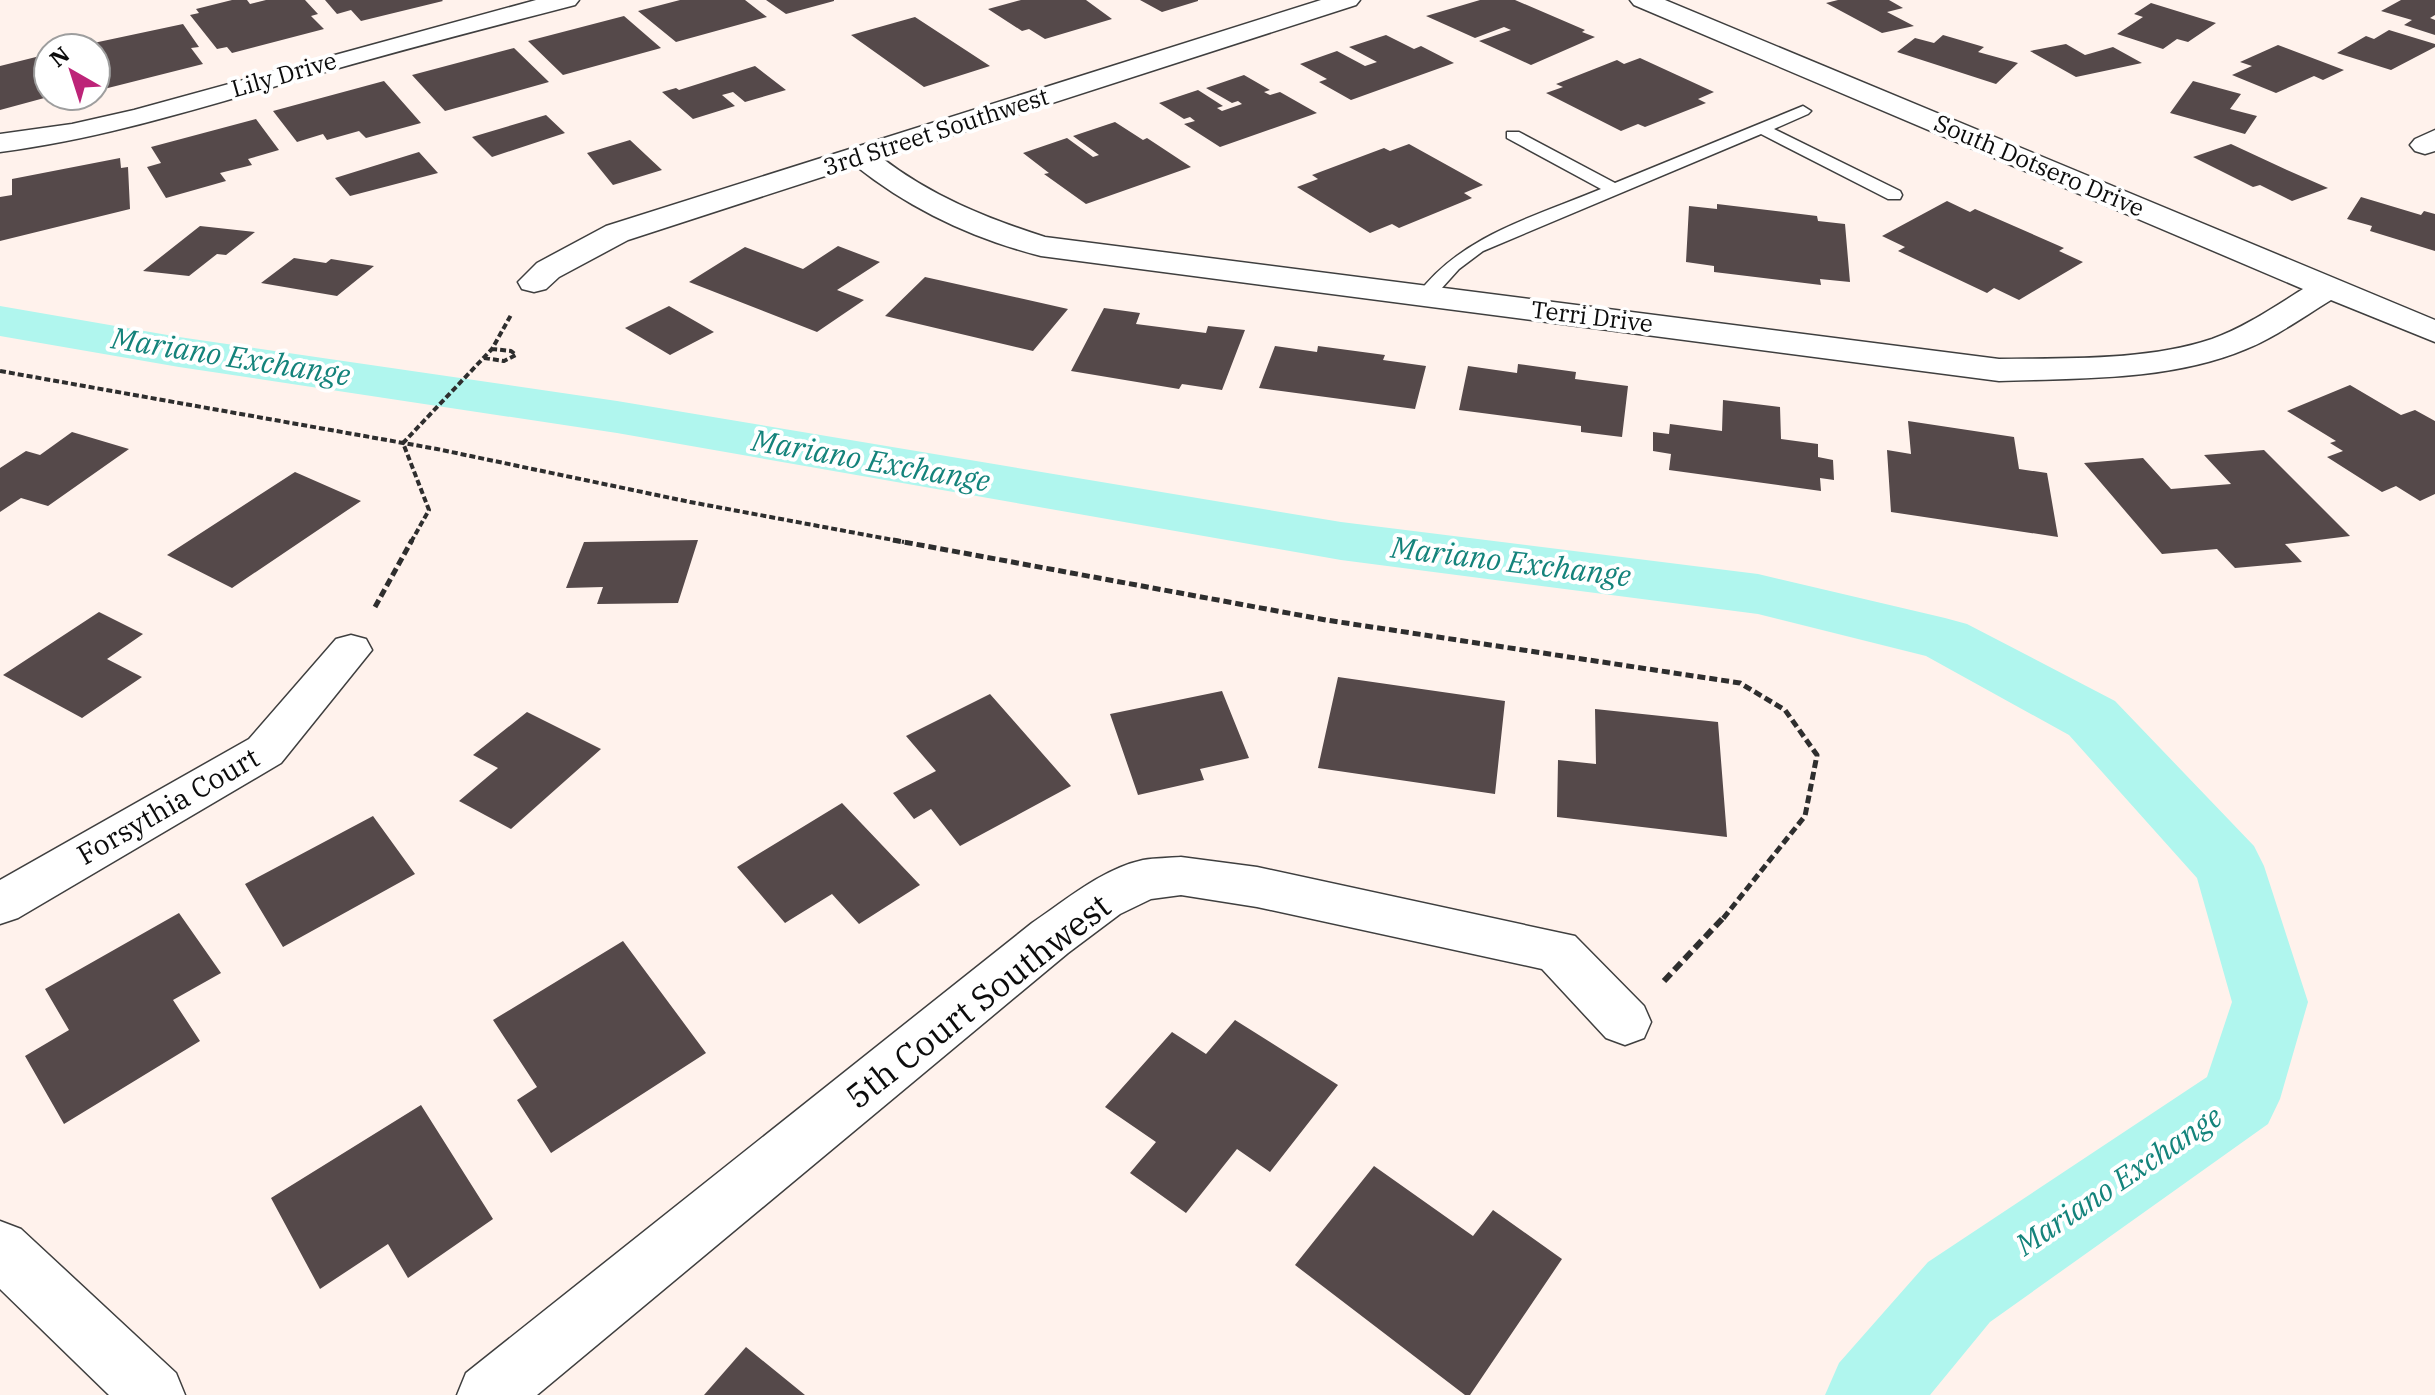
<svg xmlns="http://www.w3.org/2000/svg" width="2435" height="1395" font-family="'IBM Plex Serif',serif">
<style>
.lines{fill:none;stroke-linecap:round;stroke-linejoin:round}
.canal{fill:#b0f6ee;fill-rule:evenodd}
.building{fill:#55494a}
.lane-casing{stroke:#3f3f3f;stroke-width:3}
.street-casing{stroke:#3f3f3f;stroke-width:3}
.path-far2{stroke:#2e2e2e;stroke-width:4;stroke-dasharray:6 3;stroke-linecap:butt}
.path-far1{stroke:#2e2e2e;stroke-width:5;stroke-dasharray:8 4;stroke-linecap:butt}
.path{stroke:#2e2e2e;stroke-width:6;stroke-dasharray:10 5;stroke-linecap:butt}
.lane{fill:#fff;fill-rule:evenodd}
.street{fill:#fff;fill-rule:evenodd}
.labels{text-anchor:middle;stroke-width:8;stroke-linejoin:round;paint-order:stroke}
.far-street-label{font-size:24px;fill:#0c0c0c;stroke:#fff}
.street-label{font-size:28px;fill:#0c0c0c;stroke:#fff}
.water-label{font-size:30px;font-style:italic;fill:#14837b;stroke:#fff}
.near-street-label{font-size:34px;fill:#0c0c0c;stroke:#fff}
</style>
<rect width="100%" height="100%" fill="#fff2ec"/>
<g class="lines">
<path class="canal" d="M0 306 179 337 617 401 1341 522 1758 574 1945 618 1967 624 2115 701 2254 846 2264 866 2308 1002 2280 1099 2268 1124 1990 1322 1930 1395H1825L1839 1363 1928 1262 2207 1077 2232 1002 2197 878 2069 735 1926 656 1758 614 1341 560 617 433 179 367 0 336Z"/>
</g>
<path class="building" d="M232 0H247L250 4 266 0H305L318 14 311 16 324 29 232 53 227 47 217 49 190 15 199 13 196 9Z
M325 0H442L443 1 361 21 351 10 337 14Z
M680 0H745L767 17 676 42 638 11Z
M766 0H834V1L786 14Z
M1021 0H1086L1112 19 1045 39 1029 29 1022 31 988 9Z
M1140 0H1198V1L1162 12Z
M1480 0H1515L1585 30 1582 32 1595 37 1531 65 1479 41 1511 30 1504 27 1475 38 1426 16Z
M1838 0H1889L1903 8 1887 12 1914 26 1882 33 1826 3Z
M2401 0H2435V15L2430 18 2435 20V35L2404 25 2412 20 2381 11Z
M2151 3 2216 23 2188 42 2177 39 2163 49 2117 34 2143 17 2134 14Z
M624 16 661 48 563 75 528 41Z
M915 17 990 66 924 87 851 35Z
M183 24 199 47 191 48 203 64 104 89 101 83 96 84V48H70Z
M2389 30 2435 44V47L2391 70 2337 53 2366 36 2374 39Z
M1386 35 1414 49 1421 46 1454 63 1351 100 1319 82 1327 79 1300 64 1337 51 1365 66 1377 62 1349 47Z
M1943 35 1984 47 1978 52 2018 63 1996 84 1897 52 1915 38 1934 43Z
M2066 44 2085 55 2113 47 2142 63 2076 77 2030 51Z
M2278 45 2344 70 2323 80 2314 76 2276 93 2232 75 2252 66 2240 62Z
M514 48 549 82 445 111 412 75Z
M48 54V97L0 110V66Z
M1640 58 1714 92 1698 99 1706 103 1645 127 1638 124 1621 131 1546 93 1563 87 1556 84 1617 60 1624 64Z
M755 66 786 90 745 102 733 92 722 95 735 106 693 119 662 92 676 88 679 90Z
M1244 75 1270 90 1264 92 1270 95 1280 92 1317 113 1220 147 1184 124 1195 121 1190 117 1184 119 1159 103 1198 90 1223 106 1217 108 1222 111 1242 104 1238 101 1232 103 1206 88Z
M384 81 421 123 366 138 359 131 327 140 323 134 297 142 273 111Z
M2193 81 2241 94 2230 109 2257 116 2245 134 2170 113Z
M546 115 565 133 492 157 472 137Z
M256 119 279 150 248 159 252 165 220 173 226 181 166 198 147 167 161 163 151 147Z
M1115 122 1143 140 1147 138 1191 167 1086 204 1044 174 1049 173 1023 153 1067 138 1093 157 1099 155 1073 136Z
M630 140 662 170 613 185 587 153Z
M1409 144 1483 185 1464 193 1472 198 1399 228 1392 224 1370 233 1297 187 1318 179 1312 175 1384 148 1390 151Z
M2231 144 2287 170 2328 188 2292 201 2260 185 2253 187 2193 157Z
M419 152 438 173 350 196 335 178Z
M120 158 121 168 128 167 130 209 0 241V197L12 195V179Z
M2361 197 2421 215 2424 211 2435 214V251L2370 231 2372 226 2347 219Z
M1947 201 1970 212 1975 209 2064 248 2059 251 2083 262 2019 300 1994 288 1987 293 1898 251 1905 247 1882 236Z
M1717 204 1817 216 1818 221 1845 224 1850 282 1820 279 1821 285 1714 272V266L1686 262 1689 206 1717 209Z
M200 226 255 232 226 255 217 254 189 276 143 271Z
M838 246 880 262 837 290 864 300 817 332 689 282 745 247 803 269Z
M294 258 326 263 331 259 374 266 337 296 261 283Z
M925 277 1068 309 1033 351 885 316Z
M669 306 714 332 670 355 625 328Z
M1104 308 1140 313 1136 324 1206 333 1208 326 1245 330 1222 390 1182 384 1179 389 1071 371Z
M1275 346 1317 352 1318 346 1385 355 1383 360 1426 366 1415 409 1259 388Z
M1518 364 1576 372 1575 379 1628 386 1622 437 1581 432V426L1459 410 1468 366 1517 373Z
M2350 385 2401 415 2415 410 2435 421V494L2420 501 2396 486 2382 492 2327 457 2343 451 2330 443 2336 441 2287 411Z
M1723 400 1780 407 1781 439 1818 444V457L1833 460 1834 480 1820 478 1821 491 1669 470 1671 454 1653 451V432L1669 434 1670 424 1722 431Z
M1908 421 2014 437 2019 469 2047 473 2058 537 1891 512 1887 450 1911 454Z
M72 432 129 449 48 506 21 498 0 512V468L26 451 40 455Z
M2264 450 2350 536 2285 544 2302 562 2235 568 2217 549 2162 554 2084 463 2143 458 2171 489 2231 484 2204 455Z
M295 472 361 501 232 588 167 555Z
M698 540 678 603 597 604 603 587 566 588 584 542Z
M99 612 143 634 107 659 142 677 82 718 3 675Z
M1338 677 1505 701 1495 794 1318 768Z
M1222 691 1249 758 1200 769 1204 780 1138 795 1110 714Z
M990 694 1071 786 960 846 931 809 914 819 893 793 936 771 906 736Z
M1595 709 1718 722 1727 837 1557 817 1558 760 1596 764Z
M527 712 601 749 511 829 459 801 498 768 473 755Z
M842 803 920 885 859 924 832 894 785 923 737 867Z
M373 816 415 874 283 947 245 884Z
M179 913 221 973 173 1000 200 1041 64 1124 25 1056 69 1030 45 989Z
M623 941 706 1053 551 1153 517 1100 537 1087 493 1020Z
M1235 1020 1338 1085 1270 1172 1237 1149 1186 1213 1130 1173 1156 1142 1105 1107 1172 1032 1206 1054Z
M421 1105 493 1219 408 1278 388 1244 320 1289 271 1198Z
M1374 1166 1473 1236 1493 1210 1562 1259 1470 1395H1465L1295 1265Z
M746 1347 805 1395H704Z"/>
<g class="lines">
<g class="lane-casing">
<path id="lane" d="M1803 106 1811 111 1808 114 1774 129 1900 191 1902 195 1900 199H1888L1761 134 1483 251 1459 269 1432 299 1426 300 1417 295C1462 235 1534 217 1601 189L1507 138V132H1519L1615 183Z"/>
</g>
<g class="street-casing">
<path id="street" d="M536 0H579L575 5C482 29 389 53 297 80 199 108 102 139 0 152V134L72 124 134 110Z
M1321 0H1360L1356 5 882 158C931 196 986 218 1045 237L1999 359C2068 358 2146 361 2212 339 2245 327 2274 307 2303 289L1634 5 1630 0H1665L2435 320V342L2331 300C2303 317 2276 337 2246 349 2170 381 2080 378 1999 381L1041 256C974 239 910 209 856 166L628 240 559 277 546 289 534 292 522 289 518 282 537 263 606 226Z
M2435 130V151L2425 154 2415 151 2410 145 2415 139Z
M351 635 366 639 372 650 281 763 18 918 0 924V880L249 739 336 639Z
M1181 857 1257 867 1575 936 1644 1006 1651 1022 1644 1038 1625 1045 1606 1038 1542 969 1257 907 1181 895 1151 899 1120 914 1068 953 537 1395H457L466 1373 1032 923C1066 900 1102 869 1143 860 1155 858 1169 858 1181 857Z
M0 1221 21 1229 176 1373 185 1395H109L0 1289Z"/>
</g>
<path class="path-far2" d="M484 358 504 361 516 355 511 351 492 349
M0 371 437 449 690 502 904 542
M411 542 429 510 403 443 492 349 511 315"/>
<path class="path-far1" d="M893 540 1326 620 1740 683 1785 710 1817 755 1805 816 1722 920
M375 607 412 540"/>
<path class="path" d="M1664 981 1723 918"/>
<use href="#lane" class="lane"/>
<use href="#street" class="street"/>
</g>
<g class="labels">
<g class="far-street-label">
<text transform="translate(284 75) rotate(-16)" y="8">Lily Drive</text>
<text transform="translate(936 132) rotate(-18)" y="8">3rd Street Southwest</text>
<text transform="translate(2039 166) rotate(23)" y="8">South Dotsero Drive</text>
<text transform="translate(1592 317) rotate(7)" y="8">Terri Drive</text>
</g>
<g class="street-label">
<text transform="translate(168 806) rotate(-30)" y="10">Forsythia Court</text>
</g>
<g class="water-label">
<text transform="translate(231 357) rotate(9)" y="10">Mariano Exchange</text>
<text transform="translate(871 461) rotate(10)" y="10">Mariano Exchange</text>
<text transform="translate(1511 562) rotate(7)" y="10">Mariano Exchange</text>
<text transform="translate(2119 1181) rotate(-34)" y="10">Mariano Exchange</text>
</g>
<g class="near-street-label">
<text transform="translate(978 1001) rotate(-38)" y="12">5th Court Southwest</text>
</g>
</g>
<g transform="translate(72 72) rotate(321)"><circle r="38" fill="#ffffff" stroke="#9e9e9e" stroke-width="2"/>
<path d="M0-6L14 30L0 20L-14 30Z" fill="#bd2478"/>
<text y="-12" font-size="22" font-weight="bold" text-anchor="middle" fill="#0c0c0c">N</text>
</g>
</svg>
